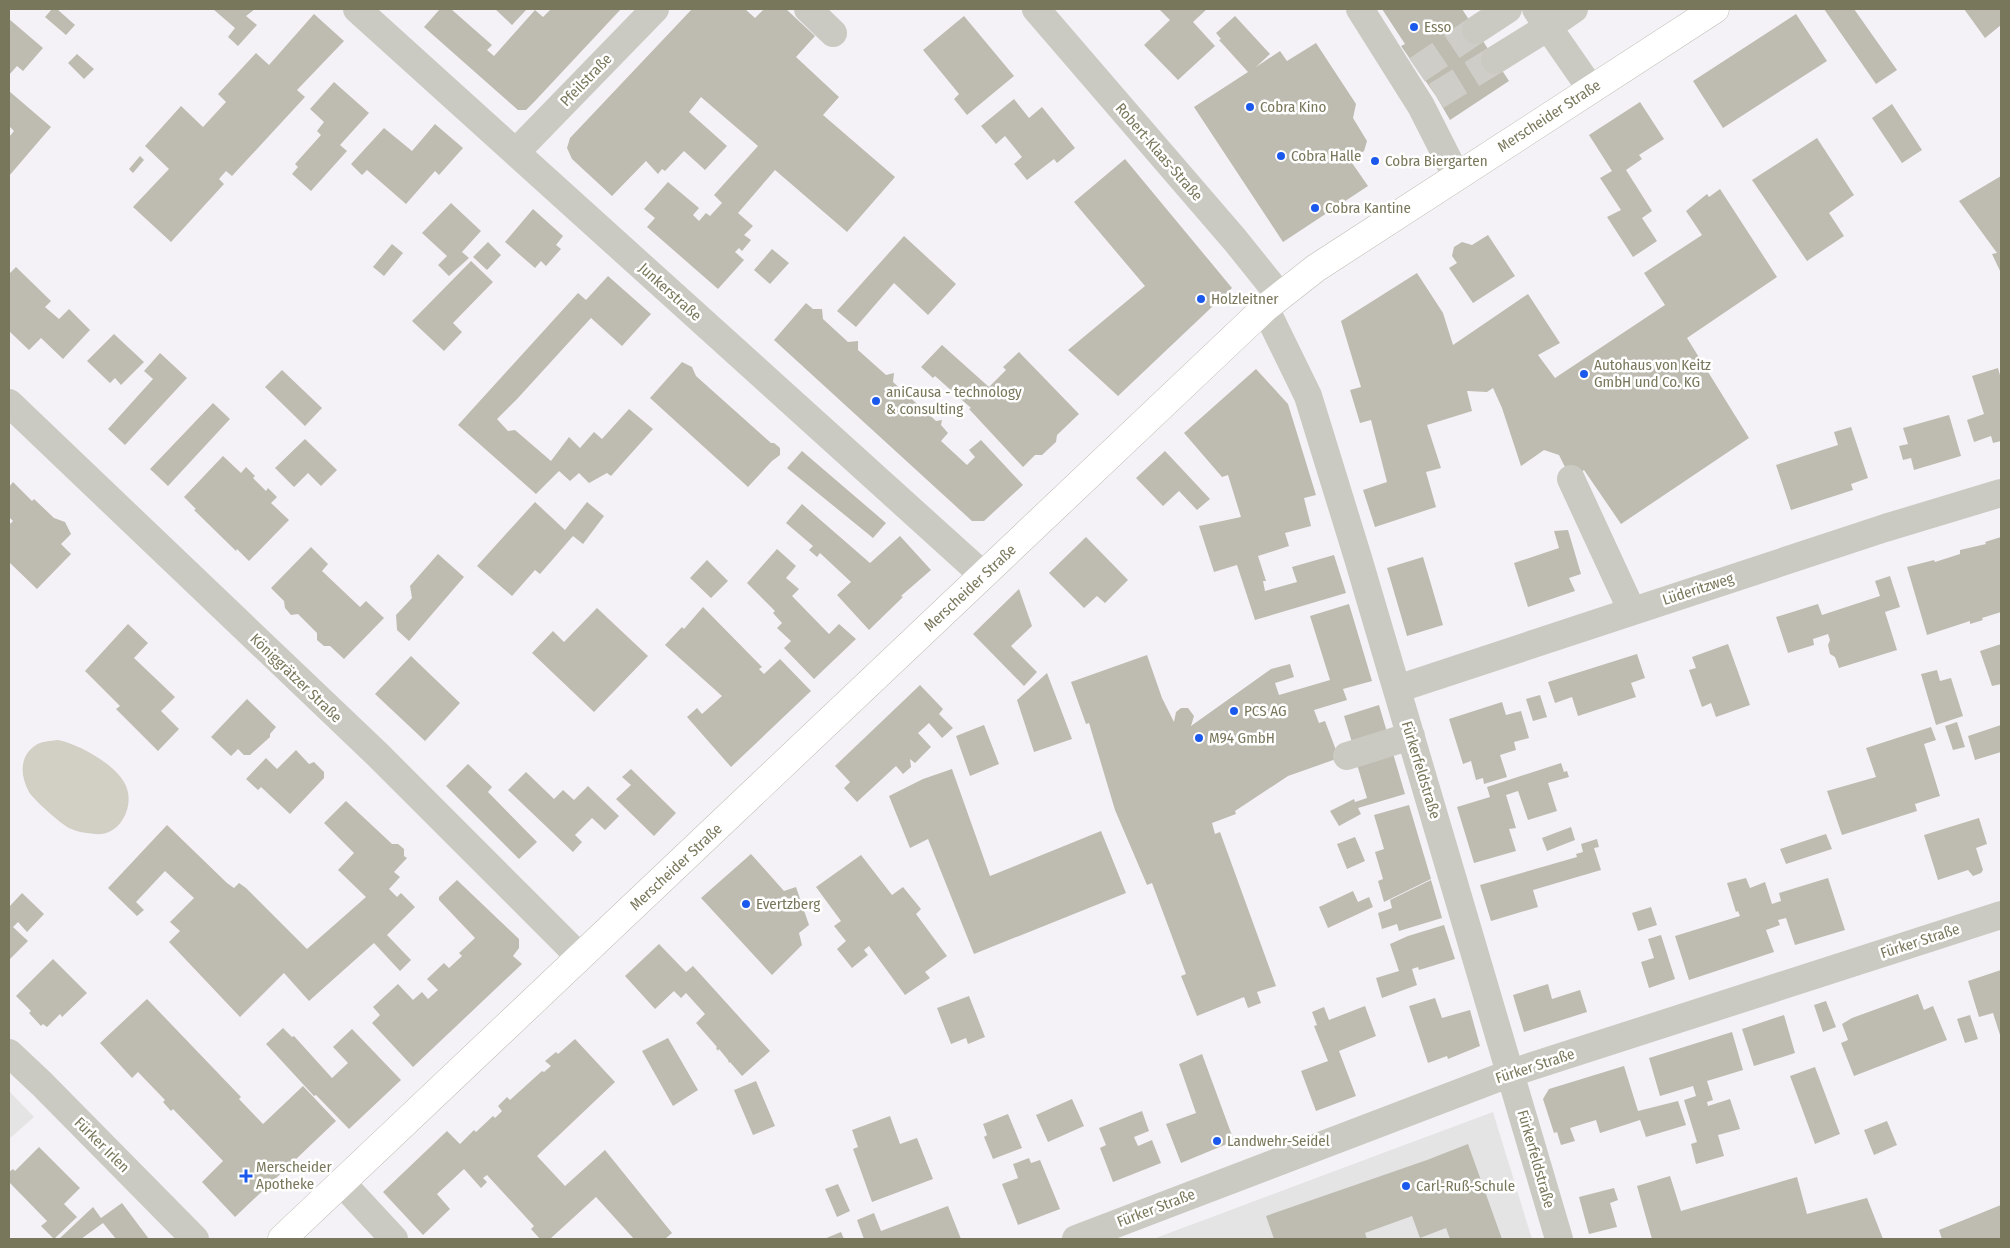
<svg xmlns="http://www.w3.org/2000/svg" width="2010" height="1248" font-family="'Fira Sans Condensed',sans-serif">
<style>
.built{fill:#e5e4e4}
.water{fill:#d2cfc5}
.building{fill:#bebcb1}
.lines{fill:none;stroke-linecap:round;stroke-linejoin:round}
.minor-tunnel{stroke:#cfcdc8;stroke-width:28;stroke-dasharray:28 14;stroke-linecap:butt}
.major-casing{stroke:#bcbcb4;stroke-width:29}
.minor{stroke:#cacac3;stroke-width:28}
.major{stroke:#fff;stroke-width:28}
.poi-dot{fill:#1b59ed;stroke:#fff;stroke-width:2}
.labels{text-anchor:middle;stroke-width:5;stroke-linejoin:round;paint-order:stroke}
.poi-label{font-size:15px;fill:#79775b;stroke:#fff;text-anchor:start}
.street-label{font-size:15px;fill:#79775b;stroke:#fff}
</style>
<rect width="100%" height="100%" fill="#f4f2f6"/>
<path class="built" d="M9 1091 34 1117 9 1139Z
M1493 1112 1532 1239H1153L1407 1144Z"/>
<path class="water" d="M58 740C78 744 113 763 124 782 137 803 121 837 95 834 86 833 77 832 69 828 61 824 33 799 29 792 20 776 19 756 36 745 41 741 51 741 58 740Z"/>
<path class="building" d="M52 9H57L75 25 66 35 45 17Z
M213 9H255L246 16 257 25 238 46 228 37 235 28Z
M440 9H451L492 45 487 50 494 56 535 10 543 17 551 9H621L535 101 526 110H518L424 27Z
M495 9H527L512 25Z
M692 9H745L755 18 764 9H786L815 36 796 57 839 97 823 115 895 177 847 232 775 170 738 213 753 226 744 235 751 240 742 251 739 248 735 252 744 260 718 289 647 227 655 218 644 209 668 182 699 208 693 215 699 221 706 213 710 216 722 203 714 195 758 146 701 97 689 112 727 146 705 170 684 151 665 171 662 169 658 174 646 161 612 196 572 159 567 148 570 138Z
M1159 9H1207L1193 22 1215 46 1178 80 1144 45 1170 20Z
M1382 9H1462L1509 81 1450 120 1436 96 1401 46 1405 44Z
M1824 9H1854L1897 70 1876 84Z
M1964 9H1999L2001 12V25L1985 38Z
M314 14 344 41 297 90 305 97 232 176 226 171 219 179 224 184 171 242 133 207 169 169 145 146 181 106 203 127 226 102 218 94 256 53 269 65Z
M1796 14 1827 61 1723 128 1693 81Z
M964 16 1014 76 967 115 954 99 959 94 923 50Z
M1235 16 1270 54 1256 67 1280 51 1287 61 1316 43 1356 104 1353 118 1367 141 1364 151 1350 160 1368 186 1283 242 1194 107 1248 72 1219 40 1221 39 1216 33Z
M9 19 43 48 23 71 17 66 9 75Z
M77 54 94 69 84 79 68 63Z
M334 82 369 113 340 145 347 151 311 191 292 174 298 167 295 164 321 135 317 131 324 122 310 109Z
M9 91 51 127 9 176V137L14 131 9 126Z
M1014 99 1029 118 1042 107 1075 148 1057 163 1054 159 1027 180 1014 164 1022 157 1005 136 996 144 981 126Z
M1640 102 1664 139 1639 155 1642 159 1626 170 1652 211 1642 218 1657 241 1633 257 1607 217 1621 210 1600 178 1612 171 1589 135Z
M1892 104 1922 150 1902 163 1872 118Z
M435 124 463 148 439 175 435 171 406 204 367 170 362 175 351 164 384 128 412 151Z
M1817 138 1854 195 1829 213 1844 236 1807 261 1752 180Z
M140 156 144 160 133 173 129 169Z
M1125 159 1232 288 1118 396 1068 350 1145 286 1074 202Z
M2001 176V273L1992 254 1997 253 1959 201Z
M1720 189 1777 277 1687 338 1749 438 1621 524 1584 470 1571 479 1559 455 1544 450 1521 466 1502 408 1493 388 1487 392 1467 391 1472 411 1427 425 1441 468 1426 472 1436 507 1375 527 1363 490 1387 482 1371 420 1360 423 1350 390 1361 387 1341 321 1417 273 1443 313 1453 345 1528 294 1560 343 1538 355 1555 378 1665 305 1644 273 1702 235 1686 211 1707 194 1709 197Z
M451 203 481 231 462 252 469 258 449 276 438 265 447 256 422 233Z
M533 209 563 236 556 245 561 249 546 266 541 261 535 268 505 242Z
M1488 235 1515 276 1473 303 1449 268 1457 263 1452 256 1454 247 1462 242 1472 245Z
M904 236 956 284 928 315 894 283 856 327 837 311Z
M488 242 501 255 487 270 473 257Z
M392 244 403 253 384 276 373 267Z
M772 249 789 263 770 284 754 270Z
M471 261 493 282 453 323 462 332 444 351 412 321Z
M16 267 51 301 45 307 59 319 69 309 90 330 63 359 41 338 29 350 9 331V274Z
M608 276 651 314 622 346 591 318 518 398 497 419 508 431 515 430 551 461 569 437 580 448 594 432 602 439 629 409 653 429 611 476 607 473 589 483 579 473 570 481 559 471 536 494 458 425 578 293 586 300Z
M806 303 813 309H822L823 319 848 342 858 341V350L886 375 894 373 893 382 936 421 942 420 941 425 948 433 941 441 967 465 975 457 969 450 981 440 1023 485 984 521H972L774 340Z
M114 334 144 362 121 385 115 378 110 383 87 361Z
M942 345 989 387 1006 370 1003 367 1019 352 1079 414 1057 435 1056 442 1042 455H1035L1023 467 969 409 971 408 935 376 933 378 921 367Z
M160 353 187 378 125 445 108 429 153 379 144 371Z
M682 362 692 367 696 376 771 443H774L780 448V455L772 461 748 487 650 398Z
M1998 368 2001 379V441L1993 443 1991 436 1974 442 1967 420 1984 414 1972 376Z
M1256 369 1288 404 1316 495 1304 498 1311 526 1285 533 1289 546 1258 556 1266 581H1263L1265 591 1297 582 1292 567 1334 555 1346 593 1255 620 1237 565 1214 572 1199 526 1241 517 1228 475 1222 477 1184 433Z
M282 370 322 408 305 426 265 387Z
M213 403 230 419 168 486 150 469Z
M1949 415 1961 456 1914 470 1911 458 1903 460 1899 446 1908 444 1903 428Z
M1851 427 1868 478 1851 484 1853 490 1791 510 1776 465 1838 445 1834 432Z
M305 439 337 470 321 486 308 473 294 487 275 468Z
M802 451 886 523 873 538 787 468Z
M1165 451 1210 499 1197 510 1179 491 1163 506 1136 478Z
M223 456 241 473 246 467 255 476 253 478 266 491 268 488 277 497 271 503 289 520 249 561 237 549 236 551 194 510 196 509 184 497Z
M13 482 32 501 34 499 54 518 65 522 71 534 61 544 71 554 37 589 10 563 9 564V525L13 521 9 517V487Z
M535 502 565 530 587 502 604 516 583 544 573 536 540 574 535 570 512 596 477 566Z
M802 504 870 563 900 536 931 570 901 596 903 597 869 630 837 595 851 582 820 553 817 557 809 550 813 546 786 523Z
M1568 530 1581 574 1569 578 1575 591 1528 607 1514 563 1559 548 1554 531Z
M1086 537 1128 580 1105 603 1097 596 1084 608 1049 573Z
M2001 537V612L1982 618 1983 620 1970 624V621L1927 635 1907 567 1934 560 1935 562 1960 554V550L1986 544 1985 542Z
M311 547 328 564 322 571 360 607 366 601 384 618 344 659 330 646H324L317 640V633L298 614 291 615 285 608 284 601 271 588Z
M777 549 796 566 786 578 799 589 792 596 829 634 839 624 856 639 814 679 784 648 791 641 777 628 782 623 773 613 775 611 747 583Z
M438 554 464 577 409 641 397 630 396 615 412 598 410 586Z
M1423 557 1443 625 1407 636 1387 568Z
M707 560 728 581 711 598 690 578Z
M1890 576 1900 607 1885 612 1897 650 1839 668 1835 657 1830 654 1828 645 1830 640 1828 634 1813 639 1814 645 1788 653 1776 617 1818 604 1822 615 1880 596 1875 581Z
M1019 589 1032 626 1011 646 1037 672 1024 686 973 634Z
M1349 604 1372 681 1343 689 1347 700 1314 710 1319 723 1325 721 1339 758 1288 776 1235 811 1236 814 1212 823 1215 834 1220 832 1276 986 1257 992 1261 1003 1248 1008 1244 997 1197 1016 1181 976 1186 974 1152 883 1147 885 1115 810 1089 723 1086 724 1071 682 1147 655 1162 698 1174 722 1176 712 1181 708H1188L1194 716 1191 726 1271 669 1290 664 1294 677 1275 683 1279 695 1330 680 1310 616Z
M703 607 762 667 759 669 764 674 780 659 811 691 731 767 687 717 697 708 702 714 722 696 665 645 682 627 684 629Z
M597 608 648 656 594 712 532 653 553 631 564 642Z
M128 624 148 643 134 658 175 697 161 711 179 729 158 751 116 709 120 706 85 671Z
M1728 644 1750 705 1716 717 1711 703 1702 707 1689 670 1696 668 1692 657Z
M2001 644V684L1992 686 1980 651Z
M1637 654 1645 678 1631 683 1636 697 1578 716 1572 697 1555 703 1548 682Z
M411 656 460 703 425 741 375 694Z
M1937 670 1940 681 1951 678 1963 716 1936 725 1921 674Z
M1047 673 1072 739 1034 752 1017 700Z
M920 685 943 709 939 714 953 728 942 738 929 723 918 733 931 747 915 763 910 759 911 767 903 774 896 766 857 802 844 788 850 782 835 766Z
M1540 695 1547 717 1533 721 1526 699Z
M247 699 276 727 270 734V737L250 755H244L238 749 231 756 211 737Z
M1502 702 1506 715 1521 711 1529 738 1514 742 1516 750 1500 755 1507 777 1484 784 1483 778 1476 780 1471 761 1463 764 1449 719Z
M1379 705 1389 739 1354 749 1344 716Z
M1957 722 1965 747 1953 750 1945 726Z
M984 725 999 764 970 776 956 736Z
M2001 725V752L1975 760 1968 736Z
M1931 727 1936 740 1924 744 1940 796 1915 804 1917 811 1842 835 1827 791 1876 777 1866 748Z
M296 750 309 764 314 762 324 772V778L290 814 261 787 258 790 246 779 266 758 277 769Z
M1392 750 1405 794 1358 808 1361 814 1339 826 1330 811 1354 799 1355 802 1367 798 1356 761Z
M1561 763 1564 772 1567 771 1569 777 1548 783 1557 811 1528 820 1518 791 1506 795 1516 828 1509 829 1516 851 1474 863 1457 807 1490 797 1487 787Z
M468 764 492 787 488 792 537 842 519 859 446 786Z
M631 769 676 813 654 836 616 799 631 785 622 777Z
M952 769 990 876 1101 831 1126 893 974 954 928 839 910 848 889 796 923 779Z
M526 772 554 799 563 790 574 800 588 786 619 816 605 830 592 818 575 835 582 842 573 852 508 790Z
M346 801 392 844H398L404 849V856L407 858 394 872 400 877 389 889 397 897 401 893 415 907 387 935 411 960 400 971 374 943 309 1001 284 973 240 1017 169 942 180 931 170 922 194 898 165 871 136 902 144 910 137 916 108 888 167 825 227 883 234 888 239 883 246 888 307 949 366 897 338 870 354 853 324 823Z
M1409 805 1431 879 1384 902 1378 881 1383 879 1375 852 1384 849 1374 815Z
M1979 818 1987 844 1976 848 1983 870 1981 873 1973 876 1968 870 1938 880 1924 835Z
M1571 827 1575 840 1547 851 1542 838Z
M1826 834 1832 849 1786 864 1780 849Z
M1355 837 1365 861 1347 869 1337 844Z
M1597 839 1599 847 1594 848 1601 870 1533 890 1538 907 1491 921 1480 885 1577 857 1576 854 1583 852 1581 844Z
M751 854 784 891 796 887 809 925 799 933 802 945 772 975 701 898Z
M861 855 892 895 903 887 921 909 916 914 947 956 925 972 930 978 905 995 869 946 864 950 868 955 852 968 837 949 846 941 834 926 841 921 816 887Z
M1746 878 1750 888 1765 882 1772 904 1781 901 1779 893 1828 878 1845 930 1795 945 1786 918 1778 920 1780 925 1766 930 1774 952 1689 980 1675 936 1740 916 1738 911 1736 912 1727 883Z
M457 880 519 939V948L513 956 522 964 413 1067 372 1023 380 1015 373 1007 398 984 413 1000 422 992 428 999 438 990 427 979 444 963 449 968 462 956 459 953 475 938 439 900V897Z
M1431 880 1442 918 1399 931 1397 924 1382 929 1378 913 1392 908 1390 900Z
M1353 891 1358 902 1369 897 1373 907 1328 928 1319 907Z
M22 893 44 914 27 932 18 922 13 927 28 941 9 960V907Z
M1651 907 1657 925 1638 931 1632 913Z
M1444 925 1455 959 1419 970 1418 967 1412 969 1417 985 1382 998 1376 978 1399 971 1390 944 1408 936Z
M1661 935 1675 979 1649 988 1641 962 1654 958 1648 939Z
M659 944 686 972 693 966 770 1051 742 1076 730 1062 729 1063 728 1060 719 1049 718 1051 716 1048 717 1047 696 1023 705 1014 686 993 681 998 674 991 655 1009 625 976Z
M53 959 87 993 62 1017 60 1014 47 1027 43 1024 41 1026 29 1013 31 1011 16 996Z
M2001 970V1038L1993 1013 1979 1017 1968 981Z
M1548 984 1552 999 1580 990 1587 1012 1524 1032 1513 995Z
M1918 994 1924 1010 1933 1006 1947 1040 1854 1076 1841 1043 1848 1040 1842 1024 1852 1018Z
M969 996 985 1037 968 1044 966 1038 951 1044 937 1008Z
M1435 998 1442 1018 1470 1010 1480 1046 1448 1059 1447 1056 1428 1063 1409 1006Z
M147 999 241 1097 239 1099 263 1124 303 1086 336 1121 235 1217 202 1182 223 1161 173 1109 171 1111 163 1102 165 1100 138 1072 132 1078 100 1043Z
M1826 1001 1836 1027 1823 1032 1814 1005Z
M1365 1006 1376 1036 1339 1051 1356 1096 1316 1111 1301 1071 1328 1061 1314 1026 1317 1025 1312 1012 1324 1007 1329 1020Z
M1784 1015 1795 1053 1754 1066 1742 1029Z
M1970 1015 1978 1039 1965 1043 1957 1019Z
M283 1028 292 1037 294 1036 332 1078 348 1063 333 1047 352 1029 401 1080 349 1129 316 1095 314 1096 266 1044Z
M1732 1032 1743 1070 1707 1081 1713 1100 1707 1102 1708 1106 1730 1099 1740 1129 1718 1135 1724 1156 1696 1164 1691 1144 1697 1142 1684 1100 1696 1096 1693 1086 1660 1096 1649 1058Z
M668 1038 698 1090 673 1106 642 1051Z
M575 1039 615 1082 537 1156 565 1186 605 1150 672 1233 665 1239H634L596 1197 550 1239H540L531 1229 534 1226 487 1175 483 1178 487 1182 481 1188 464 1169 437 1194 450 1209 423 1235 383 1192 447 1131 460 1144 474 1130 476 1132 493 1116 495 1118 502 1111 498 1106 507 1097 510 1100 542 1071 544 1072 551 1066 545 1061 556 1052 558 1054Z
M1202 1054 1234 1141 1181 1163 1166 1124 1196 1113 1179 1064Z
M1624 1066 1638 1111 1678 1101 1686 1125 1646 1137 1640 1120 1600 1133 1596 1120 1570 1128 1575 1141 1561 1145 1557 1132 1554 1133 1543 1099 1549 1089Z
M1815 1067 1840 1134 1815 1144 1790 1076Z
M756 1081 775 1126 753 1135 734 1090Z
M1072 1099 1084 1126 1048 1142 1036 1115Z
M1142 1111 1149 1131 1134 1137 1138 1146 1152 1140 1161 1163 1113 1182 1100 1148 1106 1145 1099 1128Z
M1008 1114 1022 1148 993 1159 984 1137 987 1135 983 1124Z
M890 1116 900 1144 917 1138 933 1179 872 1202 853 1149 858 1147 852 1130Z
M1887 1121 1897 1145 1874 1155 1864 1130Z
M1468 1144 1502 1239H1450L1446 1228 1420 1238 1412 1216 1365 1233 1367 1239H1274L1266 1216 1427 1160Z
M39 1147 80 1188 64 1204 77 1217 54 1239 41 1226 47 1221 9 1182 10 1176 9 1172 13 1169 15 1171Z
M1029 1158 1031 1163 1040 1160 1060 1209 1018 1225 1002 1184 1018 1178 1013 1164Z
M1670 1176 1681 1211 1797 1177 1807 1214 1867 1198 1883 1239H1652L1637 1186Z
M838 1184 850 1211 837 1217 825 1189Z
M1614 1188 1618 1200 1610 1203 1617 1227 1589 1234 1579 1197Z
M122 1203 149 1239H116L103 1223 81 1239H59L93 1207 101 1218Z
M2001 1205V1239H1942L1939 1230Z
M948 1206 961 1239H864L857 1220 874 1213 881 1231Z
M841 1232 844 1239H824Z"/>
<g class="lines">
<path class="minor-tunnel" d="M1417 70 1476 30
M1436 96 1495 60"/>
<g class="major-casing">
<path id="major" d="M282 1239 1265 308 1316 268 1715 9"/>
</g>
<path class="minor" d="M357 9 983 575
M808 9 833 33
M1036 9 1235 240 1280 296
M1360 9 1421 106 1457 177
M1574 9 1548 27 1591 89
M1476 30 1508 9
M1495 60 1548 27 1536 9
M516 152 655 9
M1265 308 1308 396 1358 558 1559 1239
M9 403 379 756 580 957
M1571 479 1632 611
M1397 689 1885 528 2001 493
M1347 756 1411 736
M9 1053 42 1084 195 1239
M342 1183 394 1239
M1076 1239 1511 1073 2001 915"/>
<use href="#major" class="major"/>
</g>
<g class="poi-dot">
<circle cx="1414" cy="27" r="5"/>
<circle cx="1250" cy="107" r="5"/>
<circle cx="1281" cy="156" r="5"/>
<circle cx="1375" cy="161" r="5"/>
<circle cx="1315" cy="208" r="5"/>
<circle cx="1201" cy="299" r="5"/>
<circle cx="1584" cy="374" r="5"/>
<circle cx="876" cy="401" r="5"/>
<circle cx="1234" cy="711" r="5"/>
<circle cx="1199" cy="738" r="5"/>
<circle cx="746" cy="904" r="5"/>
<circle cx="1217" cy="1141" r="5"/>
<path d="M243.5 1168.5h5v5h5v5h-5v5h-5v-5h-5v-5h5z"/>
<circle cx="1406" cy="1186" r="5"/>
</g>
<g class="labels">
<g class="poi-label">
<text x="1424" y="32">Esso</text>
<text x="1260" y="112">Cobra Kino</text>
<text x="1291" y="161">Cobra Halle</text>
<text x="1385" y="166">Cobra Biergarten</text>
<text x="1325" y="213">Cobra Kantine</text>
<text x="1211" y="304">Holzleitner</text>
<text x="1594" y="370">Autohaus von Keitz<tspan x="1594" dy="17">GmbH und Co. KG</tspan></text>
<text x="886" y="397">aniCausa - technology<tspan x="886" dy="17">&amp; consulting</tspan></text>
<text x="1244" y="716">PCS AG</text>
<text x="1209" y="743">M94 GmbH</text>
<text x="756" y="909">Evertzberg</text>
<text x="1227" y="1146">Landwehr-Seidel</text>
<text x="256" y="1172">Merscheider<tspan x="256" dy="17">Apotheke</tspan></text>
<text x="1416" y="1191">Carl-Ruß-Schule</text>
</g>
<g class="street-label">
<text transform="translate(586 80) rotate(-46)" y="5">Pfeilstraße</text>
<text transform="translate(1549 116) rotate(-33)" y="5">Merscheider Straße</text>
<text transform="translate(1159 152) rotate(49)" y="5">Robert-Klaas-Straße</text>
<text transform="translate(670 292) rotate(42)" y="5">Junkerstraße</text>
<text transform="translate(970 588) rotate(-43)" y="5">Merscheider Straße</text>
<text transform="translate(1698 589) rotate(-18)" y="5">Lüderitzweg</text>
<text transform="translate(296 678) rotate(44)" y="5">Königgrätzer Straße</text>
<text transform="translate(1421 770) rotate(73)" y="5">Fürkerfeldstraße</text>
<text transform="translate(676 867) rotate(-43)" y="5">Merscheider Straße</text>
<text transform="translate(1920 941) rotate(-18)" y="5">Fürker Straße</text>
<text transform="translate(1535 1066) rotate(-18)" y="5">Fürker Straße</text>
<text transform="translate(102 1145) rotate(45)" y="5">Fürker Irlen</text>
<text transform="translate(1536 1159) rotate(74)" y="5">Fürkerfeldstraße</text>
<text transform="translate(1156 1208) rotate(-21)" y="5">Fürker Straße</text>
</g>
</g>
<rect width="2010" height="1248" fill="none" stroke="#79775b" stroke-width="20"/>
</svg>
